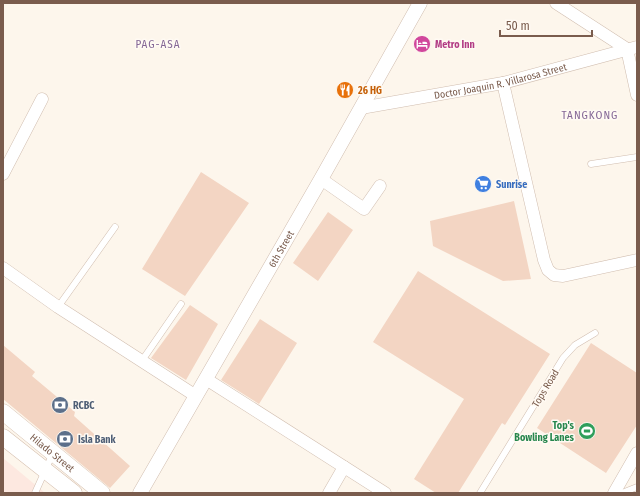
<svg xmlns="http://www.w3.org/2000/svg" width="640" height="496" font-family="'Fira Sans Condensed',sans-serif">
<style>
.commercial{fill:#fde8e0}
.building{fill:#f3d5c3}
.lines{fill:none;stroke-linecap:round;stroke-linejoin:round}
.service-casing{stroke:#d1beb0;stroke-width:7}
.minor-casing{stroke:#d1beb0;stroke-width:13}
.tertiary-casing{stroke:#d1beb0;stroke-width:15}
.secondary-casing{stroke:#d6c0b0;stroke-width:17}
.service{stroke:#fff;stroke-width:6}
.minor{stroke:#fff;stroke-width:12}
.tertiary{stroke:#fff;stroke-width:14}
.secondary{stroke:#fff;stroke-width:16}
.labels{text-anchor:middle;stroke-width:3;stroke-linejoin:round;paint-order:stroke}
.hotel-label{font-size:10px;font-weight:bold;fill:#b23c85;stroke:#fffaf3;text-anchor:start}
.street-label{font-size:10px;fill:#7a5c4d;stroke:#fffaf3}
.food-label{font-size:10px;font-weight:bold;fill:#c56008;stroke:#fffaf3;text-anchor:start}
.shop-label{font-size:10px;font-weight:bold;fill:#366cbe;stroke:#fffaf3;text-anchor:start}
.service-label{font-size:10px;font-weight:bold;fill:#4e5e75;stroke:#fffaf3;text-anchor:start}
.leisure-label{font-size:10px;font-weight:bold;fill:#27864d;stroke:#fffaf3;text-anchor:end}
.neighbourhood-label{font-size:11px;letter-spacing:1px;fill:#846695;stroke:#fffaf3}
</style>
<rect width="100%" height="100%" fill="#fdf6ec"/>
<path class="commercial" d="M3 458 45 493H3Z"/>
<path class="building" d="M201 172 249 203 185 296 142 269Z
M514 201 531 279 503 281 433 246 430 221Z
M328 212 353 230 318 281 293 263Z
M418 271 550 354 505 425 502 423 458 493H436L414 479 464 399 373 342Z
M190 305 218 324 186 380 151 358Z
M260 319 297 343 259 404 221 380Z
M591 343 637 373V425L606 473 537 428Z
M3 345 35 372 32 376 75 412 74 416 130 466 110 488 3 399Z"/>
<g class="lines">
<g class="service-casing">
<path id="service" d="M591 164 637 157
M58 307 115 227
M141 362 181 304
M35 493 53 453
M480 493 563 358 575 345 595 333
M622 493 637 487"/>
</g>
<g class="minor-casing">
<g id="minor">
<path d="M556 3 627 49 637 95"/>
<path d="M503 83 544 260 548 270 554 275 563 276 637 260"/>
<path id="s1" d="M361 108 503 83 637 47"/>
<path d="M3 174 42 99"/>
<path d="M321 179 364 209 380 186"/>
<path d="M3 268 58 307 196 396"/>
<path d="M206 379 385 493"/>
<path d="M329 493 344 467"/>
<path d="M614 493 637 453"/>
</g>
</g>
<g class="tertiary-casing">
<g id="tertiary">
<path id="s2" d="M140 493 321 179 420 3"/>
</g>
</g>
<g class="secondary-casing">
<g id="secondary">
<path id="s3" d="M3 412 102 493"/>
<path d="M3 437 74 493"/>
</g>
</g>
<use href="#service" class="service"/>
<use href="#minor" class="minor"/>
<use href="#tertiary" class="tertiary"/>
<use href="#secondary" class="secondary"/>
</g>
<defs>
<g id="hotel-disc" transform="scale(0.9)"><circle r="9.5" fill="#d1479c" stroke="#fffaf3"/><path d="M-6-4.5h1.5V1H6V5H4.5V3h-9V5H-6ZM-4 0a1.8 1.8 0 1 1 3.6 0ZM.5 0V-2.5h3Q6-2.5 6 0Z" fill="#fff"/></g>
<g id="restaurant-disc" transform="scale(0.9)"><circle r="9.5" fill="#e8710a" stroke="#fffaf3"/><path d="M-5-6h1v4h1v-4h1v4h1v-4h1v5L-1.5 .5V6h-2V.5L-5-1ZM5-6V6H3V1.5H1.5Q1.5-4 5-6Z" fill="#fff"/></g>
<g id="supermarket-disc" transform="scale(0.9)"><circle r="9.5" fill="#3f7fe0" stroke="#fffaf3"/><path d="M-6-5.5h2.5l.6 2H6L4.5 2H-2.5L-4.4-4H-6ZM-1.5 3.2a1.3 1.3 0 1 0 .1 0ZM3 3.2a1.3 1.3 0 1 0 .1 0Z" fill="#fff"/></g>
<g id="bank-disc" transform="scale(0.9)"><circle r="9.5" fill="#5c6f8a" stroke="#fffaf3"/><path d="M-6-4H6V4H-6ZM0-2.3a2.3 2.3 0 1 0 0 4.6a2.3 2.3 0 1 0 0-4.6Z" fill="#fff"/></g>
<g id="stadium-disc" transform="scale(0.9)"><circle r="9.5" fill="#2e9e5b" stroke="#fffaf3"/><path d="M0-5a6.5 5 0 1 0 0 10a6.5 5 0 1 0 0-10ZM-3.5-1.8h7v3.6h-7Z" fill="#fff"/></g>
</defs>
<g fill-rule="evenodd">
<use href="#hotel-disc" x="422" y="44"/>
<use href="#restaurant-disc" x="345" y="90"/>
<use href="#supermarket-disc" x="483" y="184"/>
<use href="#bank-disc" x="60" y="405"/>
<use href="#stadium-disc" x="587" y="431"/>
<use href="#bank-disc" x="65" y="439"/>
</g>
<g class="labels">
<g class="hotel-label">
<text x="435" y="48">Metro Inn</text>
</g>
<g class="street-label">
<text dy="4" stroke="none"><textPath href="#s1" startOffset="142">Doctor Joaquin R. Villarosa Street</textPath></text>
<text dy="4" stroke="none"><textPath href="#s2" startOffset="282">6th Street</textPath></text>
<text transform="translate(545 388) rotate(-59)" y="4">Tops Road</text>
<text dy="4" stroke="none"><textPath href="#s3" startOffset="64">Hilado Street</textPath></text>
</g>
<g class="food-label">
<text x="358" y="94">26 HG</text>
</g>
<g class="shop-label">
<text x="496" y="188">Sunrise</text>
</g>
<g class="service-label">
<text x="73" y="409">RCBC</text>
<text x="78" y="443">Isla Bank</text>
</g>
<g class="leisure-label">
<text x="574" y="429">Top's<tspan x="574" dy="12">Bowling Lanes</tspan></text>
</g>
<g class="neighbourhood-label">
<text x="158" y="48">PAG-ASA</text>
<text x="590" y="119">TANGKONG</text>
</g>
</g>
<rect width="640" height="496" fill="none" stroke="#7a5c4d" stroke-width="8"/>
<path d="M500 30v6h92v-6" fill="none" stroke="#7a5c4d" stroke-width="2"/>
<text x="506" y="30" font-size="12" fill="#7a5c4d" stroke="#fffaf3" stroke-width="3" paint-order="stroke">50 m</text>
</svg>
